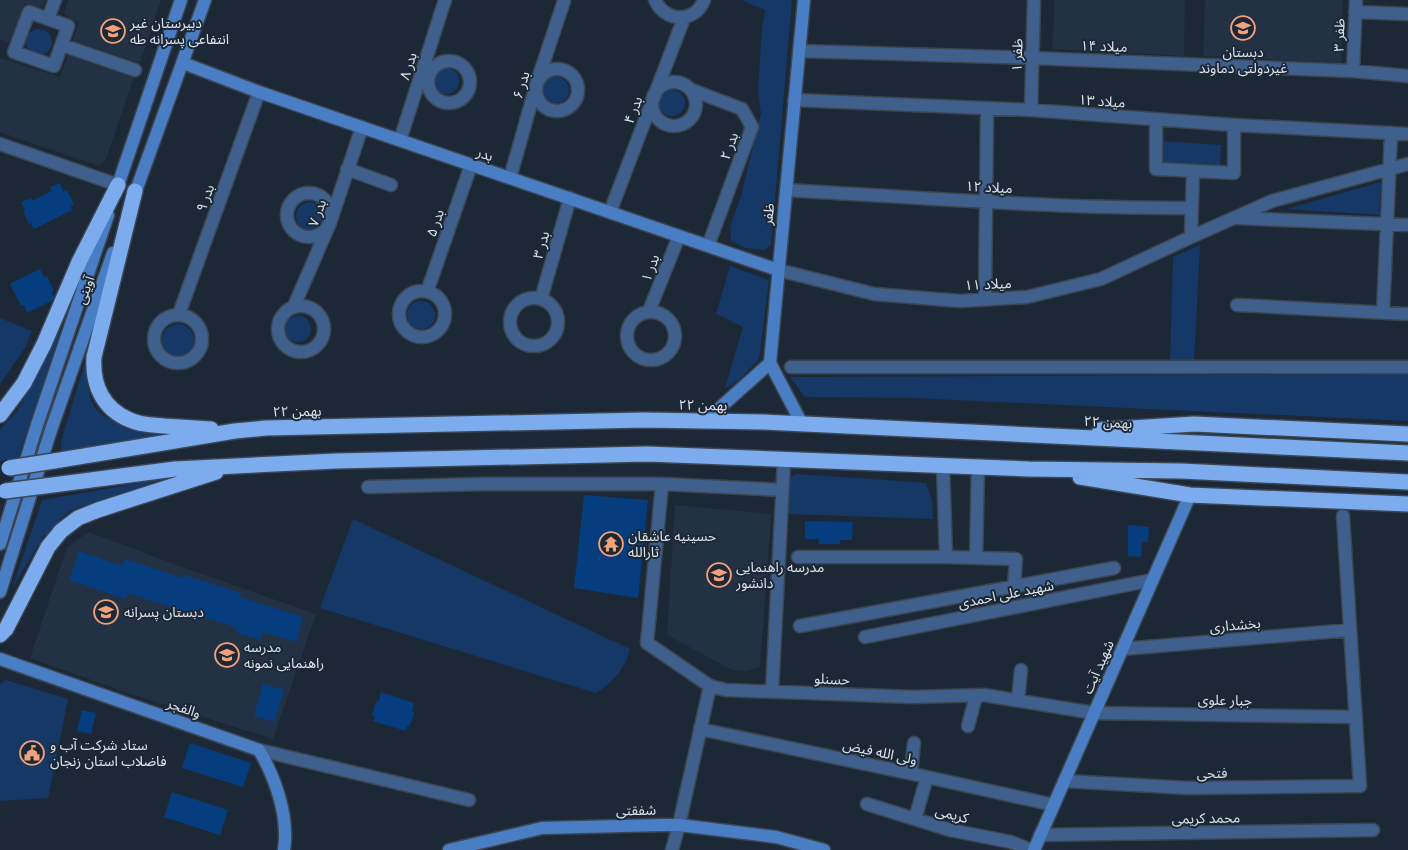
<svg xmlns="http://www.w3.org/2000/svg" width="1408" height="850" font-family="Figtree,'Noto Sans Arabic',sans-serif">
<style>
.built{fill:#233145}
.green{fill:#153867}
.building{fill:#063d7e}
.lines{fill:none;stroke-linecap:round;stroke-linejoin:round}
.street-casing{stroke:#3c4653;stroke-width:15}
.secondary-casing{stroke:#3c4653;stroke-width:15}
.highway-casing{stroke:#3c4653;stroke-width:18}
.street{stroke:#3f5f8c;stroke-width:12}
.secondary{stroke:#497ec5;stroke-width:12}
.highway{stroke:#7cacee;stroke-width:15}
.highway-bridge-casing{stroke:#3c4653;stroke-width:18;stroke-linecap:butt}
.highway-bridge{stroke:#7cacee;stroke-width:15}
.labels{text-anchor:middle;stroke-width:4;stroke-linejoin:round;paint-order:stroke}
.poi-label{font-size:14px;fill:#dde4ee;stroke:#1d2836;text-anchor:start}
.street-label{font-size:14px;fill:#dde4ee;stroke:#1d2836}
</style>
<rect width="100%" height="100%" fill="#1d2836"/>
<path class="built" d="M0 0H45L43 6 38 8 24 3 9 43 0 40Z
M68 0H161L140 63 73 41 79 22 70 19 64 13Z
M1055 0H1185L1184 56 1052 49Z
M1205 0H1343L1341 63 1203 56Z
M68 54 134 77 106 159 99 166 0 132V58L60 77Z
M675 505 771 514 760 667 745 671 732 670 667 635Z
M89 532 182 567 316 614 273 739 137 696 30 658 67 547Z"/>
<path class="green" d="M743 0H792L771 245 764 250 746 248 731 241 730 227 741 196 761 114 758 89 762 28 765 10 743 1Z
M26 42a13 13 0 1 1 26 0a13 13 0 1 1-26 0Z
M433 81a13 13 0 1 1 26 0a13 13 0 1 1-26 0Z
M543 90a13 13 0 1 1 26 0a13 13 0 1 1-26 0Z
M659 103a13 13 0 1 1 26 0a13 13 0 1 1-26 0Z
M1160 141 1221 145 1220 168 1160 166Z
M1381 182 1379 215 1287 209Z
M296 216a14 14 0 1 1 28 0a14 14 0 1 1-28 0Z
M1200 245 1194 362 1170 363 1173 257Z
M730 266 769 280 759 359 738 381 725 388 743 327 716 314Z
M407 315a14 14 0 1 1 28 0a14 14 0 1 1-28 0Z
M285 329a13 13 0 1 1 26 0a13 13 0 1 1-26 0Z
M0 318 32 331 25 348 0 384Z
M162 340a16 16 0 1 1 32 0a16 16 0 1 1-32 0Z
M61 330 18 458 0 461V429L17 412 58 332Z
M85 363C87 379 87 399 98 411 108 423 147 431 163 436L61 451V441Z
M1408 374V421L913 398 805 397 790 377Z
M797 474 926 483 932 501 933 519 787 514 789 478Z
M164 479 71 510 59 520 51 535H44L12 589 42 500Z
M353 519 630 649C625 669 613 682 596 693L320 608Z
M6 680 68 699 48 798 0 801V684Z"/>
<path class="building" d="M60 183 64 192 67 190 74 204 70 206 72 210 34 229 31 223 29 224 23 211 25 210 21 202 31 198 32 201 52 191 50 187Z
M40 269 44 277 47 276 54 291 51 292 54 297 53 300 27 313 24 305 21 306 10 284Z
M584 495 648 500 638 598 574 588Z
M805 521 853 522 852 540H840V544H819V539H805Z
M1128 525 1149 527 1148 542H1142L1141 557 1128 556Z
M79 551 122 566 125 559 182 578 184 575 241 593 240 597 303 617 296 642 263 632 261 640 236 632 237 628 201 616 199 622 171 613 173 608 128 593 126 599 69 580Z
M263 683 284 690 274 722 254 716Z
M381 692 414 703 412 711 414 713 409 727 407 726 406 731 373 721 375 716 372 715 377 700 379 701Z
M82 710 96 713 91 734 77 731Z
M190 743 251 763 243 787 182 768Z
M172 792 228 810 220 835 164 817Z"/>
<g class="lines">
<g class="street-casing">
<path id="street" d="M655 0C665 23 696 23 704 0
M29 12 68 26 54 66 14 52Z
M1355 12 1408 14
M48 19 55 0
M62 45 135 70
M799 51 1032 58 1353 71 1408 76
M428 82a21 21 0 1 1 42 0a21 21 0 1 1-42 0Z
M536 90a21 21 0 1 1 42 0a21 21 0 1 1-42 0Z
M1353 71 1356 0
M652 104a22 22 0 1 1 44 0a22 22 0 1 1-44 0Z
M692 90 742 109 752 127 708 246
M794 100 1031 110 1234 125 1408 134
M1031 110 1034 0
M1156 120V169L1234 173V125
M400 140 445 0
M0 144 118 185
M347 169 391 185
M510 178 537 82 564 1
M786 190C921 198 1056 208 1192 208
M287 215a22 22 0 1 1 44 0a22 22 0 1 1-44 0Z
M610 212 684 18
M1236 218 1408 225
M1191 237 1193 171
M778 270 874 294 960 301 1027 297 1101 279 1191 237 1272 201 1408 164
M399 314a23 23 0 1 1 46 0a23 23 0 1 1-46 0Z
M427 292 471 165
M510 322a24 24 0 1 1 48 0a24 24 0 1 1-48 0Z
M541 299 570 198
M985 299 987 108
M1237 305 1408 314
M278 329a23 23 0 1 1 46 0a23 23 0 1 1-46 0Z
M294 306 330 223 362 127
M649 311 679 236
M627 336a24 24 0 1 1 48 0a24 24 0 1 1-48 0Z
M1383 313 1391 133
M179 314 259 92
M154 339a24 24 0 1 1 48 0a24 24 0 1 1-48 0Z
M791 367H1408
M943 466 946 557
M662 484 647 643 710 686
M368 487 482 484H662L782 490
M798 557H946L1016 559 1014 587
M976 558 978 467
M800 626 1114 568
M865 637 1152 580
M1122 649 1350 630
M772 692 784 460
M1018 700 1021 670
M968 726 976 696
M700 729 927 777 1054 805
M259 750 469 800
M911 773 914 743
M1064 781 1188 788 1360 786 1343 516
M867 804 950 830 1011 842 1031 850
M915 819 927 777
M1040 835 1373 830
M672 850 679 825 710 686 726 690 912 697 984 695 1094 713 1356 717"/>
</g>
<g class="secondary-casing">
<path id="secondary" d="M183 63 259 92 778 270
M115 194 181 0
M133 199 205 0
M705 421 770 363
M802 424 770 363 804 0
M0 544 37 425 108 215
M0 592 51 430 113 253
M0 659 259 750C276 779 289 817 284 850
M449 850 542 828 663 825H679L776 837 824 850
M1034 850 1190 495"/>
</g>
<g class="highway-casing">
<path id="highway" d="M135 191 94 357C92 385 103 409 130 420 140 425 153 425 164 426 180 427 196 428 211 429
M0 415 24 383 44 344 79 262 118 185
M1100 430 1194 424 1408 434
M54 461 235 431 266 428 644 420 763 422 1408 453
M1080 477 1190 495 1408 504
M45 486 175 469 336 461 647 454 1029 469 1181 471 1408 482
M0 635 6 629 48 547 61 531 78 518 98 510 216 472"/>
</g>
<use href="#street" class="street"/>
<use href="#secondary" class="secondary"/>
<use href="#highway" class="highway"/>
<g class="highway-bridge-casing">
<path id="highway-bridge" d="M9 468 54 461
M5 491 45 486"/>
</g>
<use href="#highway-bridge" class="highway-bridge"/>
</g>
<defs>
<g id="school-ring" transform="scale(1.25)"><circle r="9.5" fill="#1d2836" stroke="#f1a27b" stroke-width="1.5"/><path d="M0-5L7-2L0 1L-7-2ZM-4 1L0 2.5L4 1V4Q0 6-4 4Z" fill="#f1a27b"/></g>
<g id="temple-ring" transform="scale(1.25)"><circle r="9.5" fill="#1d2836" stroke="#f1a27b" stroke-width="1.5"/><path d="M0-6L5-2H3V0L6.5 2.5H4V6H1.5V3h-3V6H-4V2.5H-6.5L-3 0V-2H-5Z" fill="#f1a27b"/></g>
<g id="civic-ring" transform="scale(1.25)"><circle r="9.5" fill="#1d2836" stroke="#f1a27b" stroke-width="1.5"/><path d="M-.6-6.5H3V-4.5H.6V-3L4-1V1h2V6H-6V1h2V-1L-.6-3ZM-1.2 2.5V6h2.4V2.5Z" fill="#f1a27b"/></g>
</defs>
<g fill-rule="evenodd">
<use href="#school-ring" x="1243" y="28"/>
<use href="#school-ring" x="113" y="31"/>
<use href="#temple-ring" x="611" y="544"/>
<use href="#school-ring" x="719" y="575"/>
<use href="#school-ring" x="106" y="612"/>
<use href="#school-ring" x="227" y="655"/>
<use href="#civic-ring" x="32" y="753"/>
</g>
<g class="labels">
<g class="poi-label">
<text x="130" y="28">دبیرستان غیر<tspan x="130" dy="16">انتفاعی پسرانه طه</tspan></text>
<text x="1243" y="57" text-anchor="middle">دبستان<tspan x="1243" dy="16">غیردولتی دماوند</tspan></text>
<text x="628" y="541">حسینیه عاشقان<tspan x="628" dy="16">ثارالله</tspan></text>
<text x="736" y="572">مدرسه راهنمایی<tspan x="736" dy="16">دانشور</tspan></text>
<text x="124" y="617">دبستان پسرانه</text>
<text x="244" y="652">مدرسه<tspan x="244" dy="16">راهنمایی نمونه</tspan></text>
<text x="50" y="750">ستاد شرکت آب و<tspan x="50" dy="16">فاضلاب استان زنجان</tspan></text>
</g>
<g class="street-label">
<text transform="translate(1339 35) rotate(-88)" y="5">ظفر ۳</text>
<text transform="translate(1104 46) rotate(2)" y="5">میلاد ۱۴</text>
<text transform="translate(1017 55) rotate(-88)" y="5">ظفر ۱</text>
<text transform="translate(408 66) rotate(-72)" y="5">بدر ۸</text>
<text transform="translate(521 85) rotate(-73)" y="5">بدر ۶</text>
<text transform="translate(1102 101) rotate(4)" y="5">میلاد ۱۳</text>
<text transform="translate(633 110) rotate(-69)" y="5">بدر ۴</text>
<text transform="translate(729 146) rotate(-70)" y="5">بدر ۲</text>
<text transform="translate(485 154) rotate(19)" y="5">بدر</text>
<text transform="translate(989 187) rotate(3)" y="5">میلاد ۱۲</text>
<text transform="translate(205 198) rotate(-70)" y="5">بدر ۹</text>
<text transform="translate(317 213) rotate(-70)" y="5">بدر ۷</text>
<text transform="translate(768 214) rotate(-84)" y="5">ظفر</text>
<text transform="translate(435 223) rotate(-71)" y="5">بدر ۵</text>
<text transform="translate(541 245) rotate(-74)" y="5">بدر ۳</text>
<text transform="translate(650 268) rotate(-69)" y="5">بدر ۱</text>
<text transform="translate(988 284) rotate(-3)" y="5">میلاد ۱۱</text>
<text transform="translate(85 290) rotate(-70)" y="5">آوینی</text>
<text transform="translate(703 405) rotate(1)" y="5">۲۲ بهمن</text>
<text transform="translate(297 411) rotate(-1)" y="5">۲۲ بهمن</text>
<text transform="translate(1108 422) rotate(3)" y="5">۲۲ بهمن</text>
<text transform="translate(1006 594) rotate(-11)" y="5">شهید علی احمدی</text>
<text transform="translate(1235 625) rotate(-5)" y="5">بخشداری</text>
<text transform="translate(1098 667) rotate(-66)" y="5">شهید آیت</text>
<text transform="translate(832 679) rotate(2)" y="5">حسنلو</text>
<text transform="translate(1225 700) rotate(1)" y="5">جبار علوی</text>
<text transform="translate(184 708) rotate(19)" y="5">والفجر</text>
<text transform="translate(880 752) rotate(12)" y="5">ولی الله فیض</text>
<text transform="translate(1212 773) rotate(-1)" y="5">فتحی</text>
<text transform="translate(636 810) rotate(-1)" y="5">شفقتی</text>
<text transform="translate(952 814) rotate(15)" y="5">کریمی</text>
<text transform="translate(1206 818) rotate(-1)" y="5">محمد کریمی</text>
</g>
</g>
</svg>
